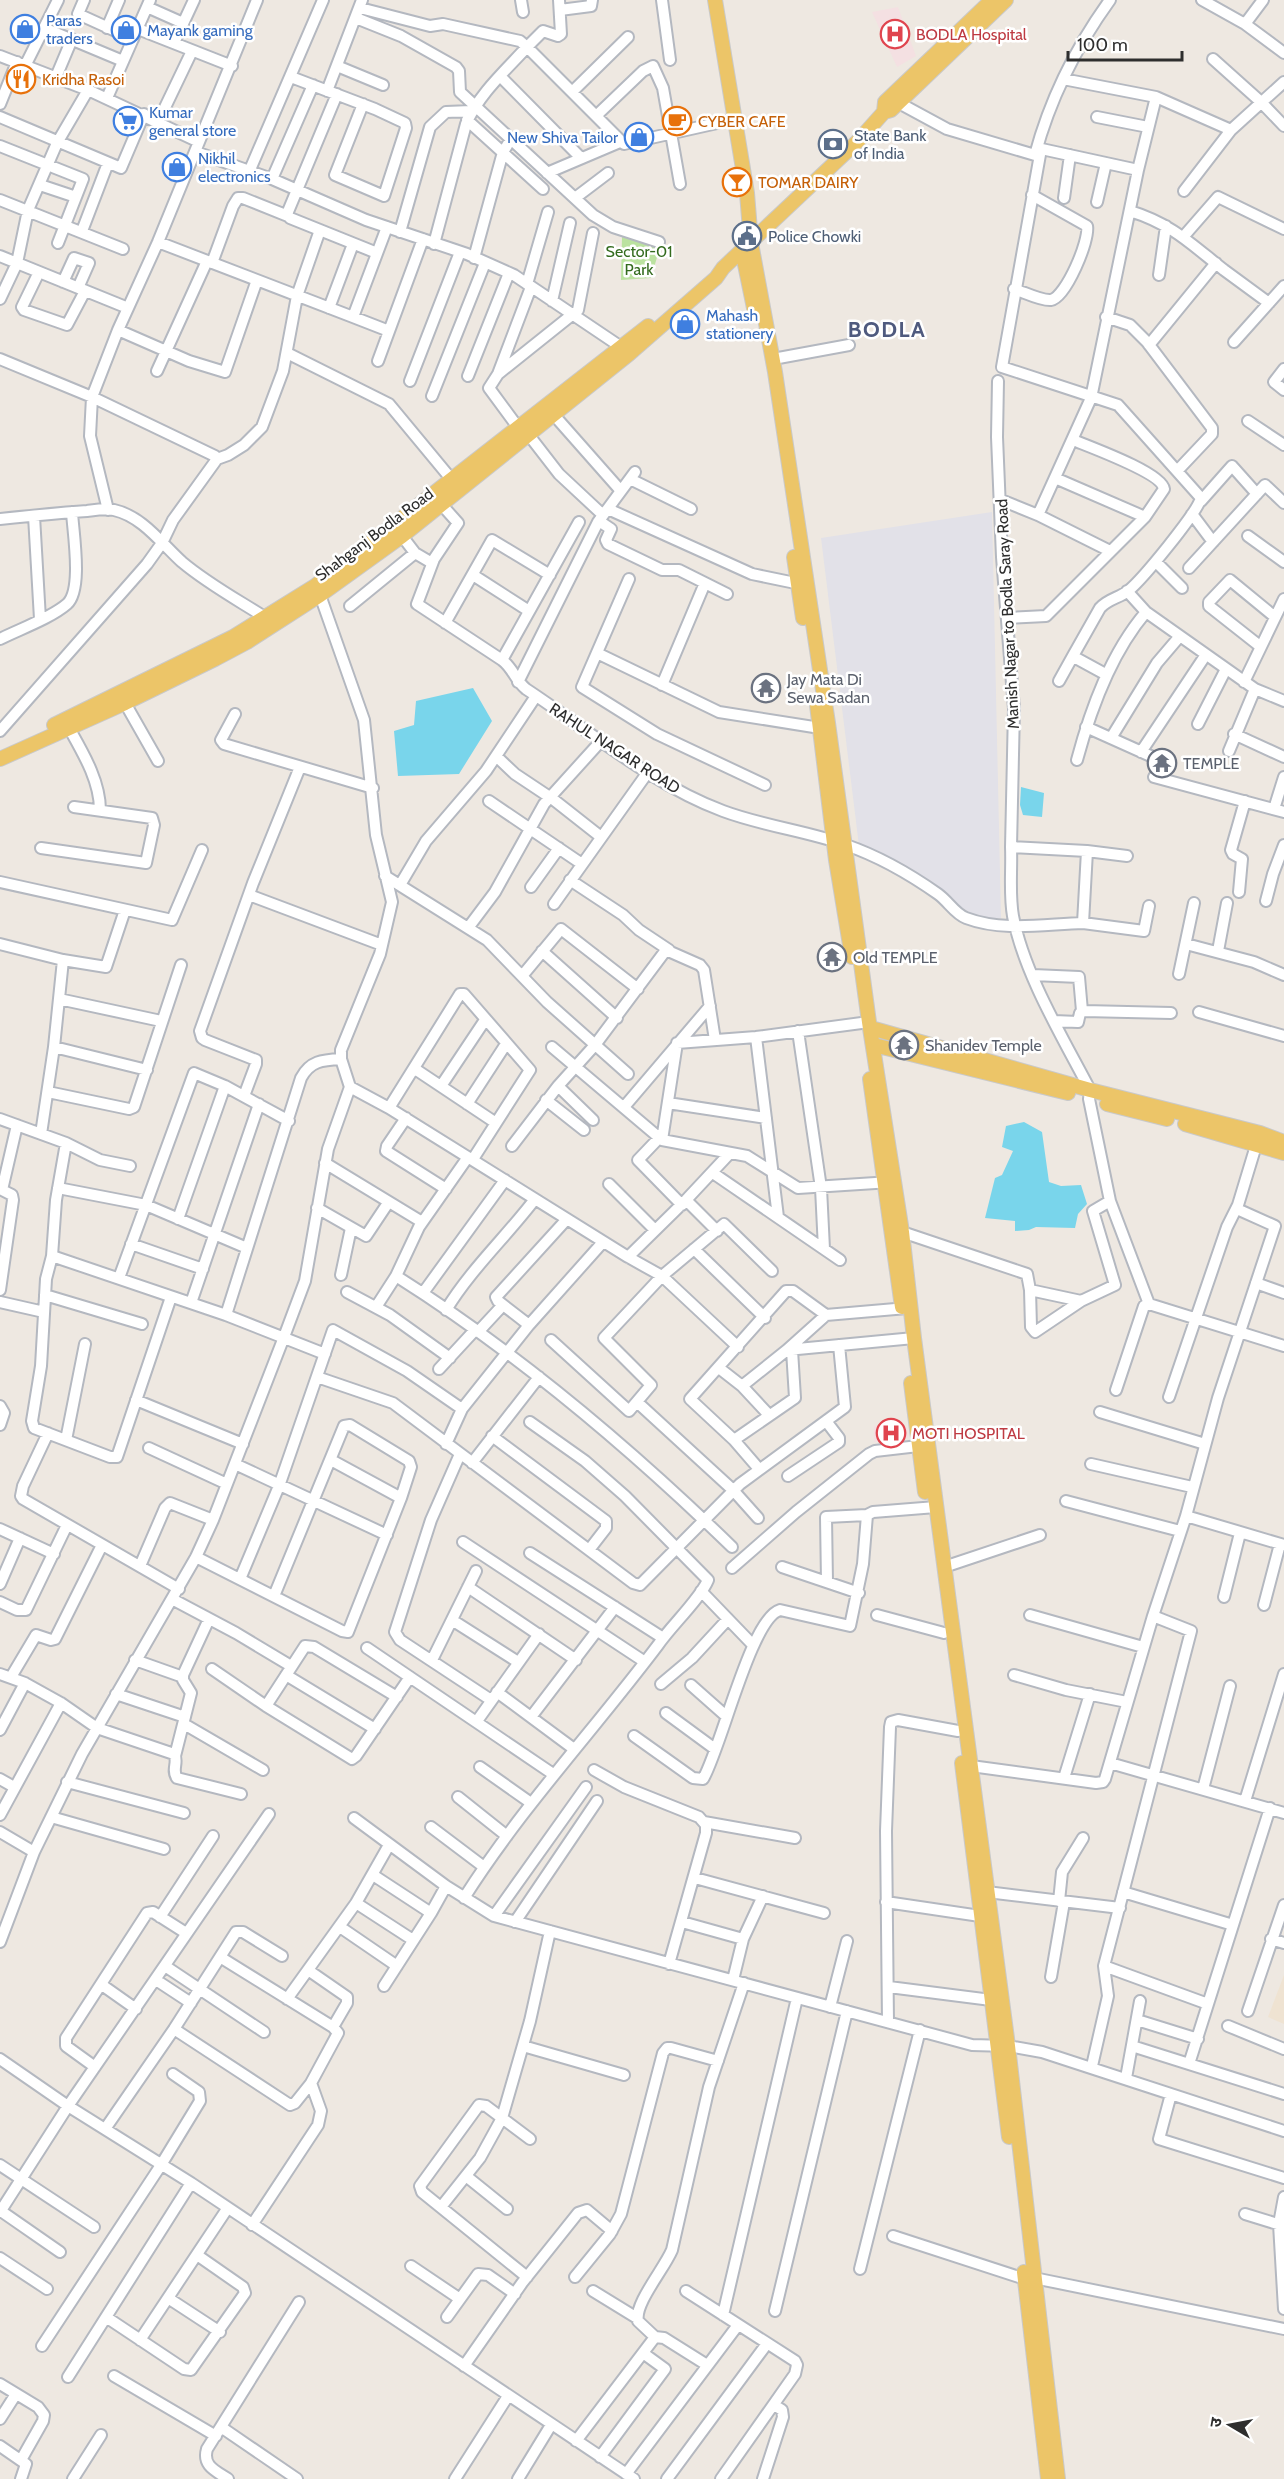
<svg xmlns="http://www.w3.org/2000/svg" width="1284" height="2479" font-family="Cabin,'Noto Sans Devanagari',sans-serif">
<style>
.industrial{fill:#e2e1e8}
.education{fill:#efe3d2}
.medical{fill:#f4e0e2}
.green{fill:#bbe2a0}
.water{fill:#79d5eb}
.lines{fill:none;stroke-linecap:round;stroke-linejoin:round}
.minor-casing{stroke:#b4b8c0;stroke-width:14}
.major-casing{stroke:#c9c9c9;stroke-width:16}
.minor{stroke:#fff;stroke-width:10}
.major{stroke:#ecc568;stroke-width:14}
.labels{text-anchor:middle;stroke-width:5;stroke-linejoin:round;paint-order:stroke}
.shop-label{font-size:16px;fill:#366cbe;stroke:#fff;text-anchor:start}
.health-label{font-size:16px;fill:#be3a42;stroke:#fff;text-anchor:start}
.food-label{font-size:16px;fill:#c56008;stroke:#fff;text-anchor:start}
.service-label{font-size:16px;fill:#4e5e75;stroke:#fff;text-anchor:start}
.park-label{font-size:16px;fill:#336b1e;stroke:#fff}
.street-label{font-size:16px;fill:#2e2e2e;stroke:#fff}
.worship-label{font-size:16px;fill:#5b616d;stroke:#fff;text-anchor:start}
.district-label{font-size:22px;font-weight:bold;letter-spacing:1.5px;fill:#4f5a7e;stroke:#fff}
</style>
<rect width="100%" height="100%" fill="#eee8e1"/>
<path class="industrial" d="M992 512 1001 918H979L859 846 821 538Z"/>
<path class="education" d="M1284 1975V2024L1268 2017Z"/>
<path class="medical" d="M898 7 916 56 897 67 872 12Z
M900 1425 907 1428 908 1438 874 1442V1426Z"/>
<path class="green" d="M622 237 660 247 651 278 621 280Z"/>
<path class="water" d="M473 688 492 721 459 774 398 776 394 731 414 725 416 701Z
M1021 787 1044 793 1042 817 1023 815 1020 805Z
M1024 1122 1042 1132 1049 1182 1061 1186 1081 1185 1087 1204 1078 1214 1075 1228 1036 1227 1029 1230 1015 1231V1221L985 1218 995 1178 1002 1175 1013 1151 1002 1147 1006 1126Z"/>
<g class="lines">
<g class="minor-casing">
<path id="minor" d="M84 0 78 14 133 39
M521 0 523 12
M662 0 670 60
M1202 0 1245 24 1284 53
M147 7 183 23
M360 8 430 26 443 24 520 41 527 47 543 31 558 36 561 34 559 0
M560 10 591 6 592 0
M356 18 401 36 456 67 459 71 460 92 593 215 613 227 659 242
M1245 24 1263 0
M44 28 123 61
M107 28 119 0
M138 29 232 66
M174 43 194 0
M0 56 88 90
M1213 59 1261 102 1284 126
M25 66 58 0
M337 66 383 85
M500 76 581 158
M56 77 72 39
M291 77 375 109 405 123 406 128 384 196 335 175 363 104
M1063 79 1156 97 1231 130
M327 91 362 0
M573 91 628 37
M337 94 287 214 290 218 377 253
M107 98 150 0
M899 103 947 129 1035 155C1050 99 1076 47 1110 0
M0 104 17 62
M597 115 643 71 653 66 663 88 680 184
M0 117 121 168 144 114
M1097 117 1148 127
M467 120 543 189
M158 122 192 51
M0 146 83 179 58 243
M1037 148 1138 170 1091 398 1038 515
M1041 149 1002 367 1118 405 1201 498C1197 513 1142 580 1128 591 1119 598 1108 599 1100 608L1074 654V657L1107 675
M196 152 272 179 366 220 467 254 514 275 627 351
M1138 170 1156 97
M249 172 323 0
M547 173 620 142
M272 179 313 85
M40 185 76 197
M1184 191 1231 130 1284 82
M575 198 608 173
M1064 198 1070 155
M0 200 123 249
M1097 202 1106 163
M1130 211C1172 224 1191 244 1224 270 1239 281 1254 292 1269 303
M387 227 353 317 389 331
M82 231 108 163
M400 232 430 127 446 112 471 111
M1184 236 1218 197 1284 229
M158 242 353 317
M434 244 466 124C479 94 505 71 527 47L624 144 735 119
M0 256 17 263 28 210 57 143 88 90 199 142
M474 258 503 152 511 139
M212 263 233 206 238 198H243L288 216
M39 272 22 307 24 310 67 325 85 291
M1159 275 1166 226
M63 282 74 258 89 263 78 288
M527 284 548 212
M1014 289C1024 292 1041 301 1051 300 1066 297 1090 240 1087 226L1032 195
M0 299 17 263 128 308
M552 301 570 223
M329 308 353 244
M1106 317 1130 325 1147 342 1212 428V434L1178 470
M118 330 189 361 225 372 257 280
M1234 342 1284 286
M1149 345 1216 263
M287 353 389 404 452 480
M0 359 92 397 215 456 217 459 173 520 162 543 147 564 0 731
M773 359 849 345
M378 361 423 239
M1284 369 1274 382 1284 390
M157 371 207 261
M498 374 578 310 593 233
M468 376 509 273
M410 381 460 252
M998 381 997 437 1002 557 1014 709 1011 847
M432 396 485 263
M553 414 621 491
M1248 421 1284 445
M517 426 489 388 498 374 531 287
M528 434 559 474 603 515
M217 459 228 455 244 445 262 427 283 371 297 296 320 230
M1055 478 1145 517
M630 479 691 509
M1001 500 1038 515 1110 551
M1201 501 1232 466 1257 494
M441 504 458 523 434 559 417 604 502 660 579 522
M608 509 752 574 805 585
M108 510 90 436 92 397 118 330 158 242 257 0
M1192 514 1213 542
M34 516 40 619
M0 519C29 516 58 513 87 511 95 510 105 508 114 510 142 516 162 544 182 562 208 584 238 600 266 618
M599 521 611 529 606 540 608 544 662 570H679L727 594
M402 536 415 553 432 563
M1248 536 1284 562
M1156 562 1182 588
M1189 568 1265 485 1284 503
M473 575 529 611
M629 579 582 687 657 734 765 785
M1127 591 1146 612
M350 606 415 553
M1007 618 1046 616 1145 517 1164 489C1162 473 1090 447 1073 440
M445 623 492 540 550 575
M0 639C20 629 51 618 67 604 83 590 73 532 72 512
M1261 647 1209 606V602L1230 580 1275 617
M597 653 719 712 820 728
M502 660C513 668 515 680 526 689 590 731 651 784 723 811 763 826 807 831 846 845 878 856 911 875 938 894 948 901 955 914 966 918 1003 932 1045 924 1083 923
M1059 681 1074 654
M518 682 598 522 635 472
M1244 682 1284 599
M662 685 705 583
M125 703 158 761
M235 714 221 740 224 744 373 788
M1198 724 1226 669
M1086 727 1155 758
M69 728C83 753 100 781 100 810
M1234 734 1284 757
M1111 738 1157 663 1180 636
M1229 751 1255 689
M1141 752 1205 656
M496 756 515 774 554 800 601 837
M1077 760C1091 708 1111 653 1146 612L1255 689 1284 701
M1154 777 1284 812
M489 801 582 864
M1274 809 1284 777
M41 848 146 863 154 825 152 818 74 807
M1087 851 1083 923 1144 931 1149 906
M385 876 487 940 547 1002 628 1074
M570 880 623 915 639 930 669 950
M0 882 172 920 202 850
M400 885 426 841 486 771 536 696
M531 887 559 848
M1239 892 1242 859 1233 854 1231 850 1245 801
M249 895 382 945
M1266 901 1273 874 1284 845
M554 904 648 772
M468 928 495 892 544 804 601 741
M0 944 63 960 106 967 125 910
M1186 944 1254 962 1284 975
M542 951 617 1018
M1218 951 1227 903
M1179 974 1194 903
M1033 975 1079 977 1082 1011
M522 976 561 929 638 989
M59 999 161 1021
M1199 1012 1284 1036
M1054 1021 1078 1022 1080 1013 1084 1011 1171 1013
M798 1031 821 1188 824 1249
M756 1037 778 1217
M54 1047 147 1070
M552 1047 662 1140 747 1156 798 1188 891 1182
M415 1069 496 1123
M441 1086 485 1020
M558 1086 593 1120
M350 1087 389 1108 628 1257 662 1276 738 1347
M48 1092 129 1109 134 1107 181 965
M244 1096 256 1064V1060L205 1040 202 1038 200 1031 253 883 300 767
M546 1100 584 1130
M668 1103 766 1118
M467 1104 506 1044
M624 1107 710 1006
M389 1108 460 994H464L530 1070 473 1159
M406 1118 387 1146 386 1151 446 1189
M0 1119 66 1143 100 1160 130 1166
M41 1134 54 1047 63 960
M659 1138 638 1160 682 1205
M662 1140 677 1043 756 1037 869 1022
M66 1143 56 1200 52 1256 46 1279 41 1366 32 1421 34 1428 110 1457H117L171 1297
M512 1146 558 1086 595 1045 666 950 700 965 704 970 715 1040
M325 1163 422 1222
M713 1173 840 1260
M609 1184 655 1230
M58 1188 146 1205 247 1248
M0 1189 12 1195 13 1200 0 1290
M2 1190 17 1125
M686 1200 717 1231
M1110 1201 1149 1304
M317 1208 366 1236 388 1203
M178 1219 225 1086
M902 1232 1027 1274 1030 1290 1081 1301 1115 1285 1093 1211 1110 1201 1089 1099 1090 1090C1063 1038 1024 974 1013 916 1009 894 1012 869 1011 847L1087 851 1127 856
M131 1244 203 1269
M694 1249 765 1318
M52 1256 226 1315 325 1354
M628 1257 686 1200 730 1153
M341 1275 351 1228
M396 1276C518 1353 628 1446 732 1547
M119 1278 194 1073 225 1086 289 1121
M1256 1283 1284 1293
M1030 1290 1031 1327 1035 1332 1081 1301
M347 1292 390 1315 450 1358
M423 1293 505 1180
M45 1295 142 1324
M0 1302 44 1312
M191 1303 259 1104
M1149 1304 1284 1346
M376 1307 396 1276 419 1227 468 1157
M446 1310C471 1269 506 1237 535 1199
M226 1315 301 1078C310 1061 322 1060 341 1059
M529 1325 498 1301 496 1297 567 1219
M478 1332 503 1305
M551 1340 629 1411 651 1385 604 1338 662 1276 724 1224 772 1271
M787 1350 826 1315 907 1308
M719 1368 742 1386 769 1415
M439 1369 475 1330
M317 1377 393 1403 633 1583 640 1585 740 1484 845 1407 839 1345
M742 1386 787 1350 914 1338
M1116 1390 1144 1306 1149 1304
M1169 1397 1227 1227 1238 1205 1258 1139
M136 1400 243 1444
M637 1402 733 1490 758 1518
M0 1406 4 1413 0 1425
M1100 1412 1205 1444
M48 1433 23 1486 21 1496 23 1499 179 1589
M492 1436 606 1521V1528L589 1550
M66 1440 85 1344
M734 1440 795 1398 792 1350
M446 1444 462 1409 529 1325 603 1242
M149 1448 227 1484
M460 1454 431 1520 395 1632 400 1640 491 1700
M331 1460 401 1498
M472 1463 539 1377
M235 1464 387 1535
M1091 1464 1192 1487
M759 1469 734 1440 690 1399 786 1291H793L826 1315
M788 1476 839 1442V1438L826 1421
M1066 1501 1180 1531
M1186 1516 1284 1545
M0 1529 54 1554
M463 1542 645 1662
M530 1553 663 1638
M196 1557 342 1631 348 1632 401 1498 411 1467 409 1461 350 1425 344 1426 274 1596
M140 1566 165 1508 170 1503 213 1520
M782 1567 859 1593
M944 1567 1040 1535
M732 1568 796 1512 869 1454 875 1451 927 1445
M240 1579 279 1486 333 1330 407 1371 462 1409
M827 1582 826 1517 867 1515
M0 1584 20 1538
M468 1587 576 1660
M701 1591 753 1645
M1224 1597 1240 1533
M172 1599 236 1633 291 1666
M0 1602 17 1610H26L67 1525
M1264 1605 1280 1544
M877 1615 944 1633
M1030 1615 1143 1647
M452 1620 518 1662
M367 1648 553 1774
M135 1660 183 1677
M432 1660 476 1571
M212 1669 266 1706 352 1759 356 1756 410 1677
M0 1674 25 1683 61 1703 97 1728 174 1754C179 1762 171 1770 177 1778L241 1794
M286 1675 375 1729
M1014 1675 1066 1690 1127 1702
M11 1677 36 1635 51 1640 55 1639 102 1545
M661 1684 692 1658 728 1619
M691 1685 726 1716
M497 1692 574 1749
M116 1694 185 1717
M266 1706 305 1646 314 1647 397 1697
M666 1713 715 1749
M531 1717 615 1607
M477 1721 539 1634
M184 1724 263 1770
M0 1730 25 1683
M634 1736 693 1778 703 1779C721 1749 751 1618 780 1610L850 1626 863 1564 867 1515 873 1512 936 1507
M175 1756 191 1693 183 1680V1675L209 1619
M1110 1763 1284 1813
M971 1766 1096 1783 1103 1782 1105 1779 1153 1616 1186 1516 1218 1398 1275 1226 1237 1209
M480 1767 531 1803
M594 1770 624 1787 699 1817 706 1825V1833L669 1964
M1064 1778 1090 1694
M0 1779 14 1787
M67 1782 184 1813
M1203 1789 1230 1686
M458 1797 507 1836
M1245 1801 1284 1674
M0 1815 61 1703
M51 1817 164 1849
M354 1818 446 1886 494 1916 972 2045 1008 2046 1042 2052 1284 2131
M704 1822 795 1838
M431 1827 484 1867
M0 1832 34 1852
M373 1875 431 1913
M695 1878 824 1913
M987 1892 1120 1908
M1123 1892 1233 1925
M464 1898C521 1808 594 1730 658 1645 671 1626 700 1599 708 1580L625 1496 585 1461 530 1422
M1059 1901 1062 1872 1083 1838
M886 1902 980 1916
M356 1903 413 1940
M494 1916 586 1787
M160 1917 213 1836
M515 1922 597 1801
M682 1922 743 1939
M340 1927 397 1966
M1271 1939 1284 1943
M0 1942 34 1852 82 1754 196 1557 213 1520 284 1337 305 1281 328 1149 350 1087 341 1059V1050L380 954 392 902 376 835 364 720 320 595
M220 1957 333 2027 338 2033 311 2083 321 2111 318 2125 252 2225
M165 1966 264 2032
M1104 1966 1208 2004
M308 1970 347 1997V2003L333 2027
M1051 1977 1064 1902
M156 1980 191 2003
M733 1980 743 1939 763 1896
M102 1985 136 2009
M384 1986 431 1913 446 1886
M889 1987 999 2001
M287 1999 356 1903 389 1845
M830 2007 847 1941
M1248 2011 1284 1905
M1137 2020 1198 2039
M888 2022 886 1831 890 1727 891 1722 898 1720 958 1731
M1228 2026 1284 2049
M174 2029 290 2105 295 2103 311 2083
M523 2046 624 2075
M1132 2046 1284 2094
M0 2059 68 2106 191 2183 634 2479
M1189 2064 1270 1808
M1092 2066 1108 1996 1104 1966 1191 1631 1153 1616
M95 2067 66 2046V2038L147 1913 153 1912 186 1933
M1126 2078 1140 2001
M1171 2094 1159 2139 1284 2178
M105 2129 174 2029 236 1932H243L282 1956
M0 2165 94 2227
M466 2176 507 2209
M1284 2197 1279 2224 1284 2309
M441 2207 480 2158 502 2118 530 2021 550 1931
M1 2211 60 2252
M0 2212 68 2106 269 1814
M1245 2214 1284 2226
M893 2236 1025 2279 1034 2278 1284 2329
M0 2258 47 2289
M411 2266 460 2299
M860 2269 920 2030
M527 2277 422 2192 420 2186 479 2105 486 2106 530 2139
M575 2277 610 2234 621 2214 663 2053 667 2048H671L718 2061
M593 2291 637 2318
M686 2291 795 2361 797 2365 795 2374 721 2479
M168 2298 220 2332
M775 2311 847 2011
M723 2315 797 1998
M106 2317 184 2369 191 2370 245 2293 243 2287 197 2255
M447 2317 478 2274 488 2275 515 2294
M655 2337 638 2321C634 2304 664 2269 672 2250L709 2087 744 1983
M140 2340 227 2209
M42 2346 161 2165 200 2101 199 2092 173 2074
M464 2366 522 2283 578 2213 587 2210 612 2231
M114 2376 216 2436
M68 2377 191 2183
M0 2384 38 2407 44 2415 43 2421 21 2460
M0 2419 16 2394
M221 2427 297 2479
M576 2441 655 2337 664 2338 707 2365
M0 2446 26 2464 21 2479
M600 2457 665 2369 643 2353
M626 2474 738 2325
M73 2479 101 2435
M228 2479C216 2471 202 2466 207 2449L299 2302
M455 2479 508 2396
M518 2479 551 2425
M667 2479 766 2345
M763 2479 783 2417 782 2410 774 2405"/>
</g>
<g class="major-casing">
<path id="major" d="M715 0 747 193 751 243 775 372 828 723 869 1022 902 1232 914 1338 1008 2046 1058 2479
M884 112 885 102 992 0
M742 250 755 313
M794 557 803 618
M817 705 836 860 852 957
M54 725 233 637 315 586 648 326
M0 759 125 703 215 659 247 642 320 595 402 536 629 354 716 278 723 268 859 140 884 112 891 110 1006 0
M871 1028 1090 1090 1260 1133 1284 1142
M874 1045 1068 1093
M870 1079 902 1307
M1107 1104 1167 1119
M1185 1124 1284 1153
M911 1383 925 1492
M962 1763 1009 2137
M1024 2272 1048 2479"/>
</g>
<use href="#minor" class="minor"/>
<use href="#major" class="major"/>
</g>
<defs>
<g id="shop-ring" transform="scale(1.5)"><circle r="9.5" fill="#fff" stroke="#3f7fe0" stroke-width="1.5"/><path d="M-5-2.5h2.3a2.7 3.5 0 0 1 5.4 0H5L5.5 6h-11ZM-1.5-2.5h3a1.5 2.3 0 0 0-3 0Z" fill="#3f7fe0"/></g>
<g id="hospital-ring" transform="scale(1.5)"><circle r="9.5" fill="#fff" stroke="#e0444e" stroke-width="1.5"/><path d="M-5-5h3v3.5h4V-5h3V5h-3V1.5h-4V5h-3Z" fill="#e0444e"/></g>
<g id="restaurant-ring" transform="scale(1.5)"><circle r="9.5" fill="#fff" stroke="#e8710a" stroke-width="1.5"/><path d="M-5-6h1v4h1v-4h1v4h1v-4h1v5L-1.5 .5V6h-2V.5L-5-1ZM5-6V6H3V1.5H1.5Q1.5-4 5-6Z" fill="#e8710a"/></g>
<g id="supermarket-ring" transform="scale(1.5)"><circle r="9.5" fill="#fff" stroke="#3f7fe0" stroke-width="1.5"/><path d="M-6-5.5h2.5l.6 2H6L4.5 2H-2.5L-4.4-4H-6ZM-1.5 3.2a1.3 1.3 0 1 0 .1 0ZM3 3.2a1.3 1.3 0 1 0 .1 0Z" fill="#3f7fe0"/></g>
<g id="cafe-ring" transform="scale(1.5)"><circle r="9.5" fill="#fff" stroke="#e8710a" stroke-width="1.5"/><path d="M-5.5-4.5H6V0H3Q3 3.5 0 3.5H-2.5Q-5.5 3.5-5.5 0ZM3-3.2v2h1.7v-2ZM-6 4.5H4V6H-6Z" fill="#e8710a"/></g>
<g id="bank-ring" transform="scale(1.5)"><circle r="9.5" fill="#fff" stroke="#5c6f8a" stroke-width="1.5"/><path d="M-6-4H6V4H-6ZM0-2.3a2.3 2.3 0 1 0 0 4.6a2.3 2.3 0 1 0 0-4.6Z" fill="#5c6f8a"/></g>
<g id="bar-ring" transform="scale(1.5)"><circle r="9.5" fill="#fff" stroke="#e8710a" stroke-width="1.5"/><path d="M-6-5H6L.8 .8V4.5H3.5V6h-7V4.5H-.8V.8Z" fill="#e8710a"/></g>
<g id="civic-ring" transform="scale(1.5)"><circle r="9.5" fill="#fff" stroke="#5c6f8a" stroke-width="1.5"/><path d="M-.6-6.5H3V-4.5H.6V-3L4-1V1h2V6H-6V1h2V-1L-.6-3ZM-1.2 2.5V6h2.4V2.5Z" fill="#5c6f8a"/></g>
<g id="temple-ring" transform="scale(1.5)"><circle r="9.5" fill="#fff" stroke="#6b7280" stroke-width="1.5"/><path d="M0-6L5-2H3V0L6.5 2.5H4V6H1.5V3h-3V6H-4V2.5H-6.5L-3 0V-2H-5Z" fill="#6b7280"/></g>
</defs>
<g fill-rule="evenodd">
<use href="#shop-ring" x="25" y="29"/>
<use href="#shop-ring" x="126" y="30"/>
<use href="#hospital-ring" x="895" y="34"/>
<use href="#restaurant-ring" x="21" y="79"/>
<use href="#supermarket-ring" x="128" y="121"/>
<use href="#cafe-ring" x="677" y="121"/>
<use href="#shop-ring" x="639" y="137"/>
<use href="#bank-ring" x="833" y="144"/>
<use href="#shop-ring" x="177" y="167"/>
<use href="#bar-ring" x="737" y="182"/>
<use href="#civic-ring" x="747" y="236"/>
<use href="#shop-ring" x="685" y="324"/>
<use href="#temple-ring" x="766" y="688"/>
<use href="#temple-ring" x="1162" y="763"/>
<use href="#temple-ring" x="832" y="957"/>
<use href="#temple-ring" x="904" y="1045"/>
<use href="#hospital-ring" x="891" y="1433"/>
</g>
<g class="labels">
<g class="shop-label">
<text x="46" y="26">Paras<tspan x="46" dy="18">traders</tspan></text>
<text x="147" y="36">Mayank gaming</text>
<text x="149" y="118">Kumar<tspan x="149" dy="18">general store</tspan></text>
<text x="618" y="143" text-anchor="end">New Shiva Tailor</text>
<text x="198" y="164">Nikhil<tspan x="198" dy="18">electronics</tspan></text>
<text x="706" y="321">Mahash<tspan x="706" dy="18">stationery</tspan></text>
</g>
<g class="health-label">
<text x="916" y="40">BODLA Hospital</text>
<text x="912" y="1439">MOTI HOSPITAL</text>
</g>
<g class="food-label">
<text x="42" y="85">Kridha Rasoi</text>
<text x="698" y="127">CYBER CAFE</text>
<text x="758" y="188">TOMAR DAIRY</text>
</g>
<g class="service-label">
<text x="854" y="141">State Bank<tspan x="854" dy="18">of India</tspan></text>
<text x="768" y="242">Police Chowki</text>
</g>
<g class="park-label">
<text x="639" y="257">Sector-01<tspan x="639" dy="18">Park</tspan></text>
</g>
<g class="street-label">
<text transform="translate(374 534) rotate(-37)" y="6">Shahganj Bodla Road</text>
<text transform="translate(1007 614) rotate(-93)" y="6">Manish Nagar to Bodla Saray Road</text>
<text transform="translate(615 748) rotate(33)" y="6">RAHUL NAGAR ROAD</text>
</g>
<g class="worship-label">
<text x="787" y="685">Jay Mata Di<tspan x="787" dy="18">Sewa Sadan</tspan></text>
<text x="1183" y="769">TEMPLE</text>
<text x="853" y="963">Old TEMPLE</text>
<text x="925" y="1051">Shanidev Temple</text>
</g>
<g class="district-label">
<text x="887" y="337">BODLA</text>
</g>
</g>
<g transform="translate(1230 2425) rotate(280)" stroke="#ffffff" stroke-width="4.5" paint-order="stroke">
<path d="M0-4.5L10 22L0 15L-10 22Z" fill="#2e2e2e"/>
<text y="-9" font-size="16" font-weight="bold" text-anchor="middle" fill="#2e2e2e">उ</text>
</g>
<path d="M1068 51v9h114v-9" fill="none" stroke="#2e2e2e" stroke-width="3"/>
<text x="1077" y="51" font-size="18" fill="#2e2e2e" stroke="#ffffff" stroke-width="4.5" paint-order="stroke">100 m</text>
</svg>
